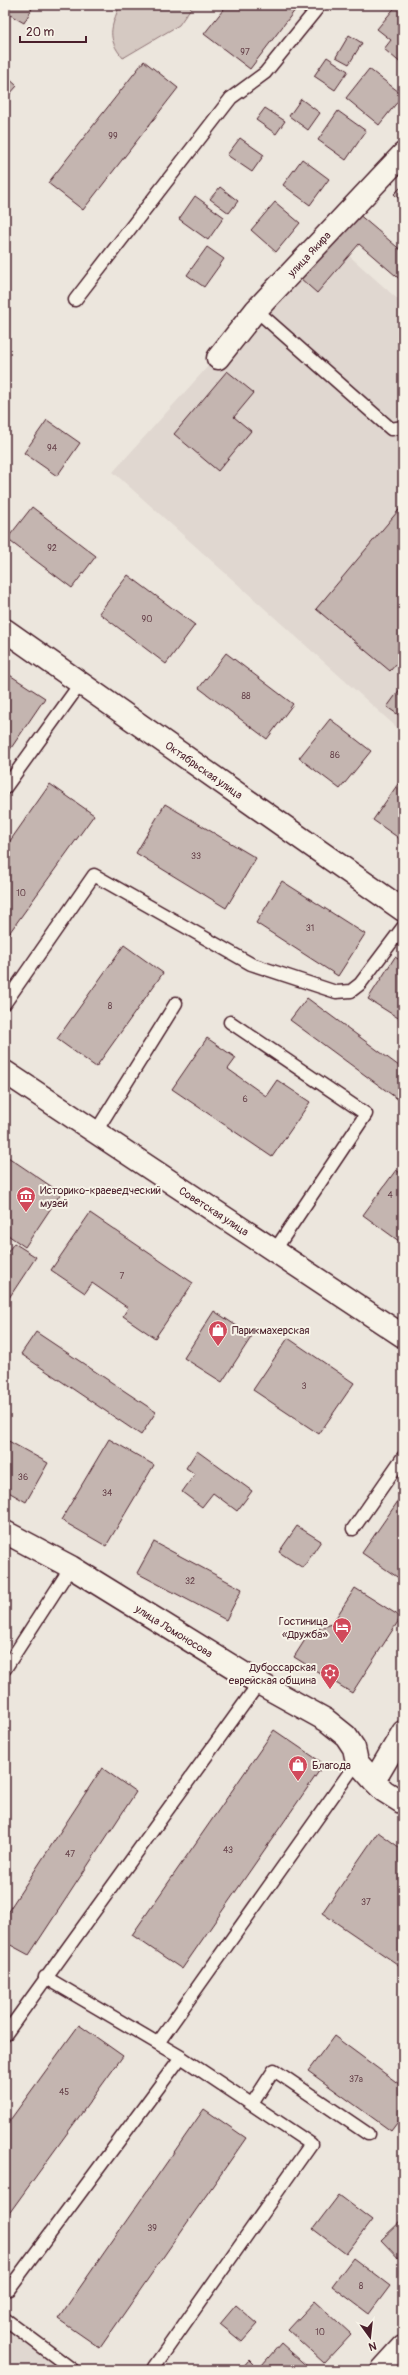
<svg xmlns="http://www.w3.org/2000/svg" width="408" height="2375" font-family="Pangolin,sans-serif">
<style>
.built{fill:#e0d7d0}
.green{fill:#d5c9c2;stroke:#907476}
.building{fill:#c4b5b0;stroke:#4a1f2b}
.lines{fill:none;stroke-linecap:round;stroke-linejoin:round}
.service-casing{stroke:#4a1f2b;stroke-width:15}
.minor-casing{stroke:#4a1f2b;stroke-width:25}
.tertiary-casing{stroke:#4a1f2b;stroke-width:25}
.service{stroke:#f7f3e8;stroke-width:12}
.minor{stroke:#f7f3e8;stroke-width:22}
.tertiary{stroke:#f7f3e8;stroke-width:22}
.labels{text-anchor:middle;stroke-width:4;stroke-linejoin:round;paint-order:stroke}
.number-label{font-size:9px;fill:#68444c}
.street-label{font-size:11px;fill:#4a1f2b;stroke:#f7f3e8}
.poi-label{font-size:11px;fill:#4a1f2b;stroke:#f7f3e8;text-anchor:start}
</style>
<rect width="100%" height="100%" fill="#ece6dd"/>
<filter id="ink" filterUnits="userSpaceOnUse"><feTurbulence type="fractalNoise" baseFrequency=".025" numOctaves="2"/><feDisplacementMap in="SourceGraphic" scale="8" xChannelSelector="R" yChannelSelector="G"/><feConvolveMatrix kernelMatrix="1 2 1 2 8 2 1 2 1" color-interpolation-filters="sRGB"/></filter>
<g filter="url(#ink)">
<path class="built" d="M326 235 403 304V733L113 472Z
M5 2313 81 2370H5Z"/>
<path class="green" d="M120 5H193L179 25 123 58C106 38 111 27 120 5Z"/>
<path class="building" d="M5 5H34L24 23 5 12Z
M227 5H299L250 69 204 34Z
M397 5 403 8V65L384 49 391 40 377 29Z
M349 35 362 43 349 64 336 57Z
M327 57 348 71 335 90 314 76Z
M144 61 178 88 83 210 48 183Z
M369 69 403 95 379 125 346 98Z
M5 75 17 86 9 95 5 92Z
M301 99 320 113 308 130 289 116Z
M265 108 285 121 276 134 256 120Z
M338 111 366 131 346 160 318 140Z
M240 138 264 155 252 172 227 155Z
M302 159 329 179 310 205 283 185Z
M403 185V203L394 194Z
M220 187 238 201 229 213 210 199Z
M195 196 224 217 208 240 179 219Z
M275 202 300 223 276 252 251 230Z
M357 213 403 252V282L359 244 317 293 300 278Z
M207 247 224 259 204 287 187 275Z
M227 371 254 393 234 417 251 431 218 471 174 434Z
M47 420 80 443 57 476 24 453Z
M403 505V656L390 671 316 609Z
M32 507 96 556 72 588 7 539Z
M128 575 195 625 166 664 99 613Z
M226 653 293 704 267 739 199 688Z
M5 672 45 698 5 757Z
M403 685V718L387 707Z
M330 719 371 751 340 789 299 758Z
M400 781 403 783V841L373 820Z
M50 784 94 815 5 939V848Z
M165 804 256 858 226 908 136 853Z
M282 881 365 934 338 976 256 923Z
M124 945 163 973 96 1067 57 1039Z
M395 957 403 962V1021L368 999Z
M307 998 403 1069V1103L290 1020Z
M207 1038 236 1058 228 1069 266 1096 277 1080 310 1102 272 1157 172 1089Z
M5 1155 61 1193 25 1247 5 1233Z
M396 1170 403 1175V1244L363 1215Z
M90 1213 193 1283 155 1338 123 1316 128 1308 92 1283 85 1293 51 1270Z
M14 1243 36 1257 5 1304V1256Z
M214 1311 252 1336 222 1382 184 1358Z
M36 1332 156 1412 141 1435 21 1354Z
M288 1338 354 1383 319 1434 253 1390Z
M5 1439 48 1463 26 1502 5 1490Z
M109 1439 154 1465 106 1546 61 1520Z
M197 1451 252 1491 237 1511 213 1493 202 1507 182 1492 195 1474 186 1468Z
M403 1494V1581L362 1553Z
M297 1526 321 1541 303 1568 279 1552Z
M154 1542 242 1589 226 1620 137 1573Z
M355 1588 401 1617 352 1693 294 1657 310 1632 332 1624Z
M274 1730 324 1764 182 1969 132 1935Z
M102 1768 136 1792 29 1955 5 1942V1916Z
M378 1832 403 1850V1968L322 1913Z
M79 2025 123 2056 5 2219V2127Z
M334 2036 403 2087V2115L391 2131 308 2071Z
M204 2109 246 2138 100 2348 58 2319Z
M339 2195 372 2220 346 2254 313 2229Z
M403 2219V2263L381 2240Z
M353 2258 390 2286 369 2314 332 2286Z
M315 2301 351 2334 324 2363 288 2330Z
M236 2305 258 2324 242 2342 220 2324Z
M281 2343 311 2370H268L262 2365Z
M249 2360 259 2370H240Z"/>
<g class="lines">
<g class="service-casing">
<path id="service" d="M75 300 231 98 265 73 320 5
M256 310 391 429 403 427
M5 788 80 684
M5 1003 94 875 251 964 336 992 351 991 360 984 403 927
M230 1022 366 1114 275 1250
M95 1133 176 1003
M353 1529 403 1457
M5 1669 71 1567
M45 1977 181 2057 311 2144 154 2367
M5 2035 259 1683
M158 2043 357 1762
M252 2104 274 2070 368 2134
M9 2289 181 2057
M5 2319 73 2370"/>
</g>
<g class="minor-casing">
<path id="minor" d="M218 358 256 310 403 154
M5 630 403 910
M5 1072 403 1336
M5 1532 71 1567 259 1683 326 1720 346 1736 354 1748 357 1762 374 1781 384 1791 403 1803
M374 1781 403 1732"/>
</g>
<g class="tertiary-casing">
<path id="tertiary" d="M382 2370 403 2347"/>
</g>
<use href="#service" class="service"/>
<use href="#minor" class="minor"/>
<use href="#tertiary" class="tertiary"/>
</g>
</g>
<defs>
<g id="museum-pin" transform="scale(1)"><path d="M0 17L-7.5 6A9.5 9.5 0 1 1 7.5 6Z" fill="#d1495b" stroke="#f7f3e8"/><path d="M0-6L6-3V-2H-6V-3ZM-5-1h2V3h-2ZM-1-1h2V3h-2ZM3-1h2V3H3ZM-6 4H6V6H-6Z" fill="#fff"/></g>
<g id="shop-pin" transform="scale(1)"><path d="M0 17L-7.5 6A9.5 9.5 0 1 1 7.5 6Z" fill="#d1495b" stroke="#f7f3e8"/><path d="M-5-2.5h2.3a2.7 3.5 0 0 1 5.4 0H5L5.5 6h-11ZM-1.5-2.5h3a1.5 2.3 0 0 0-3 0Z" fill="#fff"/></g>
<g id="hotel-pin" transform="scale(1)"><path d="M0 17L-7.5 6A9.5 9.5 0 1 1 7.5 6Z" fill="#d1495b" stroke="#f7f3e8"/><path d="M-6-4.5h1.5V1H6V5H4.5V3h-9V5H-6ZM-4 0a1.8 1.8 0 1 1 3.6 0ZM.5 0V-2.5h3Q6-2.5 6 0Z" fill="#fff"/></g>
<g id="synagogue-pin" transform="scale(1)"><path d="M0 17L-7.5 6A9.5 9.5 0 1 1 7.5 6Z" fill="#d1495b" stroke="#f7f3e8"/><path d="M0-6.5L5.6 3.2H-5.6ZM0 6.5L5.6-3.2H-5.6Z" fill="#fff"/></g>
</defs>
<g fill-rule="evenodd">
<use href="#museum-pin" x="26" y="1196"/>
<use href="#shop-pin" x="218" y="1330"/>
<use href="#hotel-pin" x="342" y="1627"/>
<use href="#synagogue-pin" x="330" y="1673"/>
<use href="#shop-pin" x="298" y="1765"/>
</g>
<g class="labels">
<g class="number-label">
<text x="245" y="55">97</text>
<text x="113" y="139">99</text>
<text x="52" y="451">94</text>
<text x="52" y="551">92</text>
<text x="147" y="622">90</text>
<text x="246" y="699">88</text>
<text x="335" y="758">86</text>
<text x="196" y="859">33</text>
<text x="21" y="896">10</text>
<text x="310" y="931">31</text>
<text x="110" y="1009">8</text>
<text x="245" y="1102">6</text>
<text x="390" y="1198">4</text>
<text x="122" y="1279">7</text>
<text x="304" y="1389">3</text>
<text x="23" y="1480">36</text>
<text x="107" y="1496">34</text>
<text x="190" y="1584">32</text>
<text x="228" y="1853">43</text>
<text x="70" y="1857">47</text>
<text x="366" y="1905">37</text>
<text x="356" y="2082">37а</text>
<text x="64" y="2095">45</text>
<text x="152" y="2231">39</text>
<text x="361" y="2289">8</text>
<text x="320" y="2335">10</text>
</g>
<g class="street-label">
<text transform="translate(309 254) rotate(-47)" y="4">улица Якира</text>
<text transform="translate(204 770) rotate(35)" y="4">Октябрьская улица</text>
<text transform="translate(214 1211) rotate(33)" y="4">Советская улица</text>
<text transform="translate(174 1631) rotate(32)" y="4">улица Ломоносова</text>
</g>
<g class="poi-label">
<text x="40" y="1194">Историко-краеведческий<tspan x="40" dy="13">музей</tspan></text>
<text x="232" y="1334">Парикмахерская</text>
<text x="328" y="1625" text-anchor="end">Гостиница<tspan x="328" dy="13">«Дружба»</tspan></text>
<text x="316" y="1671" text-anchor="end">Дубоссарская<tspan x="316" dy="13">еврейская община</tspan></text>
<text x="312" y="1769">Благода</text>
</g>
</g>
<rect width="408" height="2375" fill="none" stroke="#f7f3e8" stroke-width="20"/>
<rect x="10" y="10" width="388" height="2355" fill="none" stroke="#4a1f2b" stroke-width="1.5" filter="url(#ink)"/>
<g transform="translate(370 2337) rotate(165)" stroke="#f7f3e8" stroke-width="3" paint-order="stroke">
<path d="M0-3L7 15L0 10L-7 15Z" fill="#4a1f2b"/>
<text y="-6" font-size="11" font-weight="bold" text-anchor="middle" fill="#4a1f2b">N</text>
</g>
<path d="M20 36v6h66v-6" fill="none" stroke="#4a1f2b" stroke-width="2"/>
<text x="26" y="36" font-size="12" fill="#4a1f2b" stroke="#f7f3e8" stroke-width="3" paint-order="stroke">20 m</text>
</svg>
